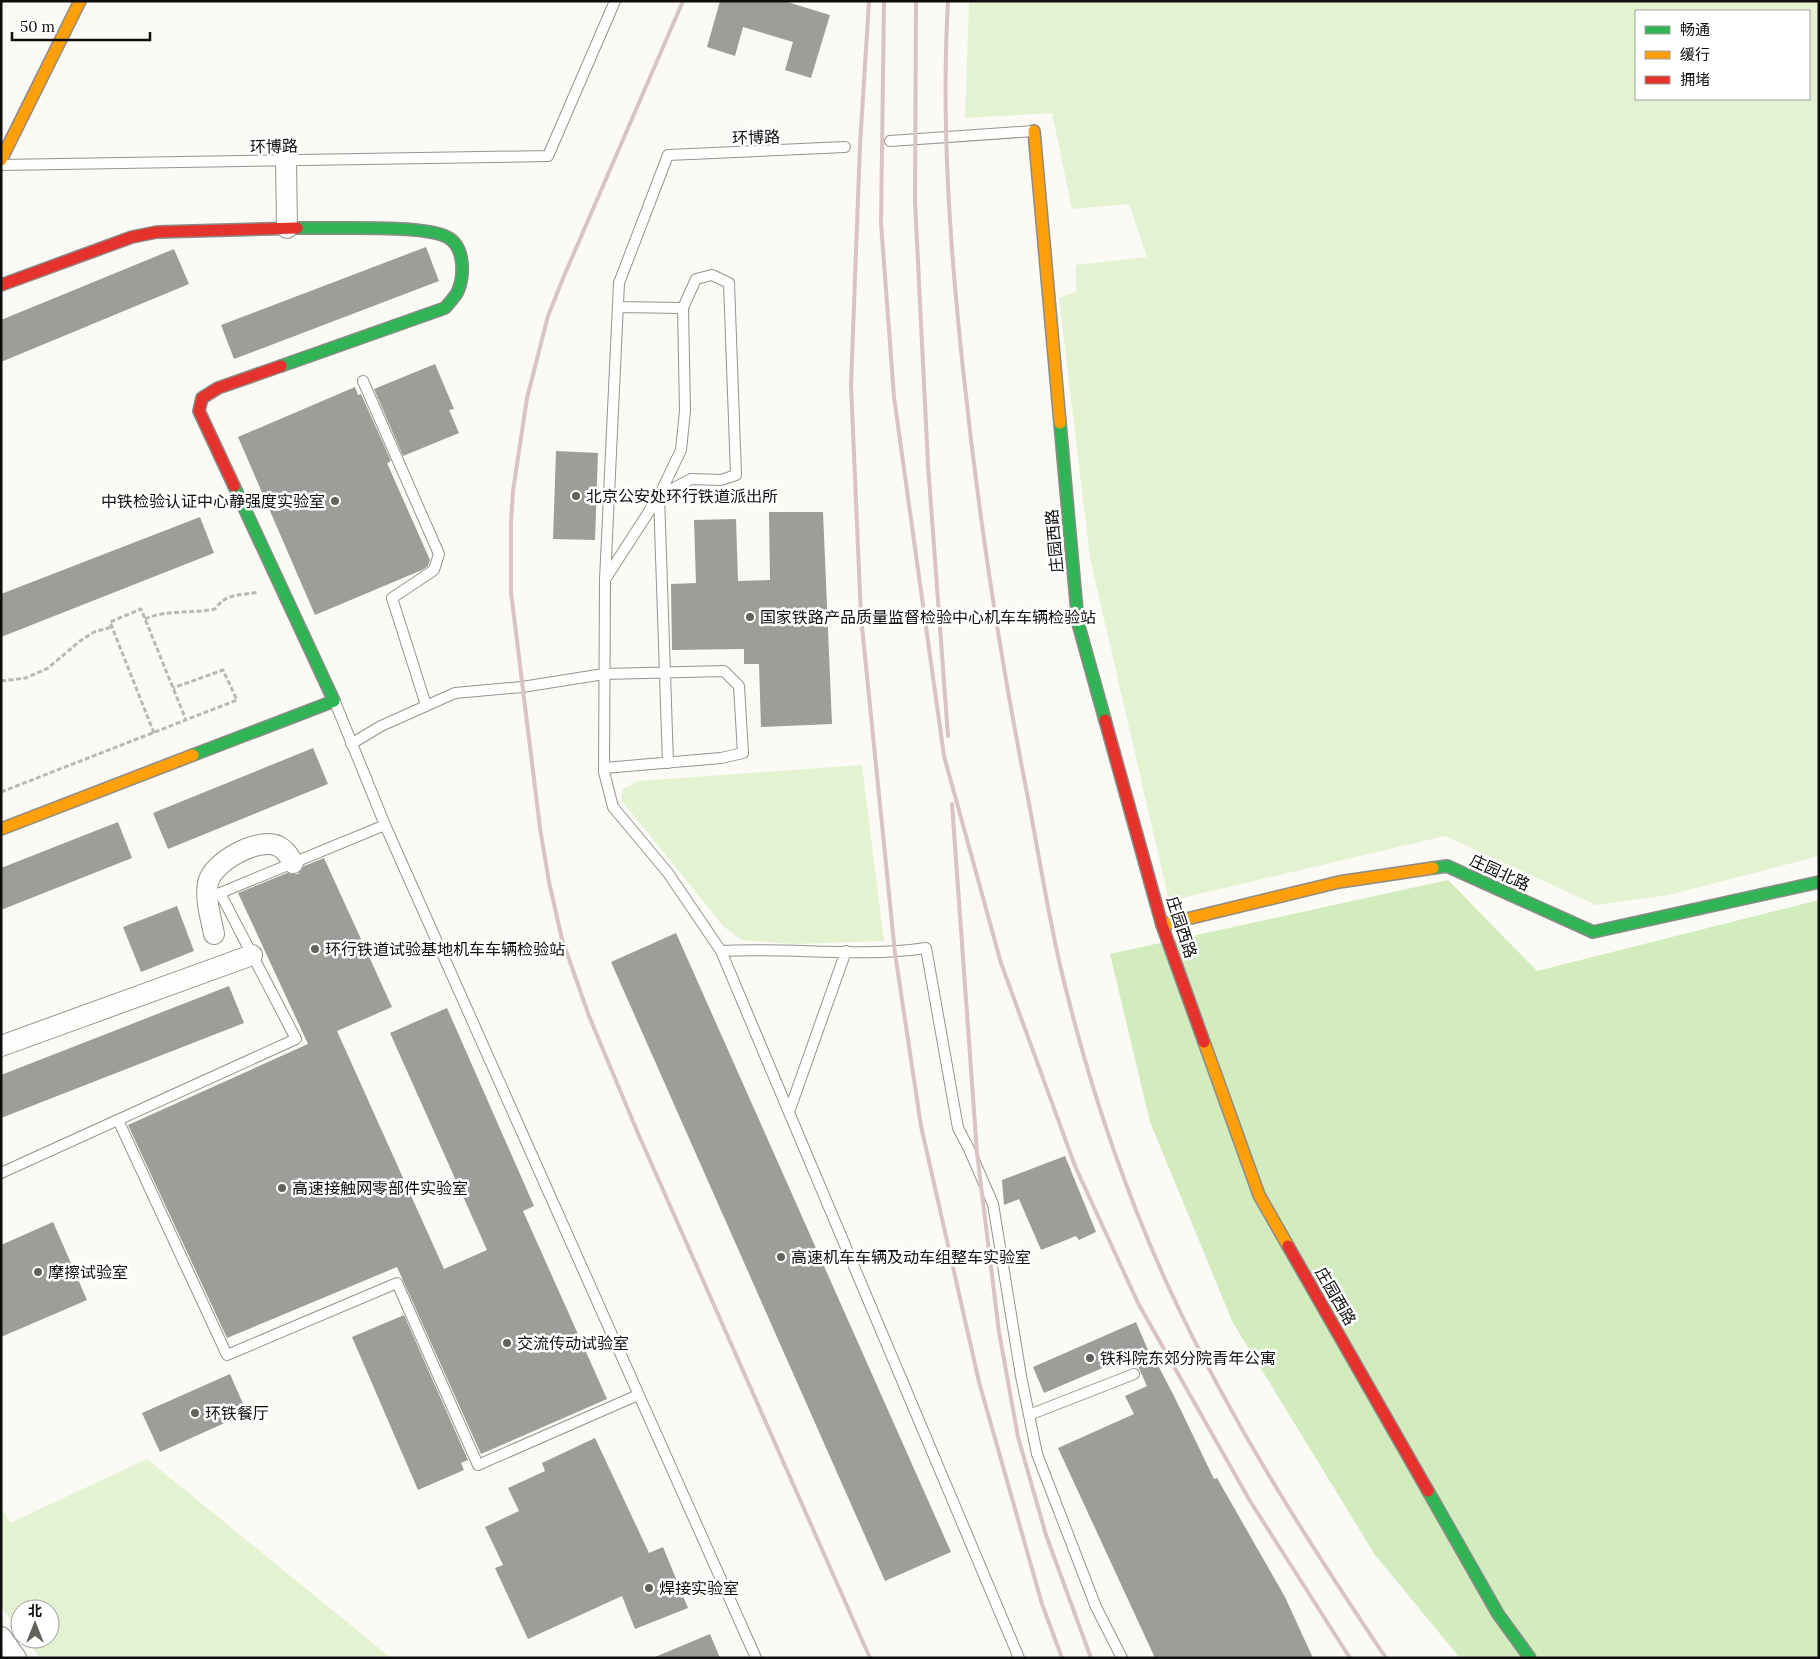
<svg xmlns="http://www.w3.org/2000/svg" width="1820" height="1659" font-family="Lora,'Noto Sans SC',serif">
<style>
.green{fill:#e3f3d1;fill-rule:evenodd}
.forest{fill:#d3ecbe}
.building{fill:#9f9d99}
.lines{fill:none;stroke-linecap:round;stroke-linejoin:round}
.lane-casing{stroke:#959492;stroke-width:12}
.street-casing{stroke:#959492;stroke-width:22}
.fast-casing{stroke:#8c8b88;stroke-width:14}
.slow-casing{stroke:#8c8b88;stroke-width:14}
.jam-casing{stroke:#8c8b88;stroke-width:14}
.path{stroke:#b8b8b7;stroke-width:3;stroke-dasharray:5 2.5;stroke-linecap:butt}
.lane{stroke:#fffefd;stroke-width:10}
.street{stroke:#fffefd;stroke-width:20}
.fast{stroke:#30b455;stroke-width:11}
.slow{stroke:#ff9f0a;stroke-width:11}
.jam{stroke:#e5322d;stroke-width:11}
.rail{stroke:#d9c4c3;stroke-width:4}
.poi-dot{fill:#61615e;stroke:#fff;stroke-width:2}
.labels{text-anchor:middle;stroke-width:5;stroke-linejoin:round;paint-order:stroke}
.street-label{font-size:16px;fill:#0e0e0e;stroke:#fff}
.poi-label{font-size:16px;fill:#0e0e0e;stroke:#fff;text-anchor:start}
</style>
<rect width="100%" height="100%" fill="#fcfaf4"/>
<path class="green" d="M969 1H1819V856L1669 895 1596 905 1445 836 1169 901 1090 558 1059 298 1076 292V265L1147 257 1129 204 1072 209 1052 113 965 118ZM1636 11H1809V99H1636Z
M862 765 884 941 793 944 742 940 724 927 621 800 623 789 638 781Z
M147 1459 391 1658H40L25 1639H50V1609H20V1632L1 1607V1507L10 1523Z"/>
<path class="forest" d="M1448 880 1537 971 1819 900V1658H1460L1375 1555 1233 1323 1150 1122 1110 954Z"/>
<path class="building" d="M720 1H784L830 15 811 78 785 70 793 42 743 27 735 56 707 47Z
M426 247 439 281 234 359 221 325Z
M174 249 189 284 1 362V320Z
M435 364 454 409 449 410 459 433 403 456 374 389Z
M355 387 358 395 361 394 391 461 387 463 430 560 428 566 422 570 315 615 238 437Z
M556 451 598 453 595 540 553 539Z
M769 512H823L832 724 761 727 759 664H744V649L672 650 671 584 696 583 694 520 736 519 738 581 770 580Z
M200 517 214 553 1 637V594Z
M313 748 328 784 168 849 153 813Z
M118 822 132 858 1 910V868Z
M324 858 392 1007 337 1031 444 1269 487 1250 390 1033 447 1008 534 1206 523 1211 607 1399 481 1454 397 1267 227 1338 128 1125 308 1044 238 893 287 873 298 874 304 866Z
M177 906 194 951 141 972 123 927Z
M676 933 951 1552 885 1581 611 962Z
M229 986 244 1023 1 1118V1075Z
M1065 1156 1096 1232 1079 1240 1076 1236 1041 1250 1019 1199 1004 1205 1002 1180Z
M53 1222 87 1300 1 1337V1245Z
M404 1315 468 1460 461 1463 464 1470 418 1490 352 1337Z
M1136 1322 1150 1355 1152 1354 1174 1396 1214 1479 1217 1478 1285 1597 1313 1658H1155L1058 1448 1134 1414 1125 1396 1147 1386 1133 1355 1044 1393 1033 1367Z
M230 1374 247 1413 160 1452 142 1413Z
M595 1438 649 1553 663 1547 688 1608 635 1629 622 1596 528 1639 495 1568 503 1565 485 1527 519 1511 508 1488 545 1471 542 1463Z
M710 1634 720 1658H655V1657Z"/>
<g class="lines">
<g class="lane-casing">
<path id="lane" d="M890 141 1034 131
M845 147 668 155 619 283 605 580 604 772 613 807 668 873 721 951C790 947 859 958 926 948L958 1128 969 1149 993 1204 1021 1376 1037 1454 1096 1607 1122 1658
M1 165 548 156 615 1
M618 307 683 308
M363 381 439 554 434 570 392 598 426 705
M606 578 659 496 691 479 721 480 736 475 729 283 712 275 696 279 683 308 685 411 681 450 659 496 668 763
M335 702 385 825 756 1658
M351 744 381 726 455 693 522 687 604 674 724 671 739 686 743 753 721 758 604 768
M721 951 1019 1658
M789 1112 846 951
M118 1120 227 1355 397 1283 478 1465 638 1395
M1 1173 296 1039 220 893 385 825
M1029 1415 1134 1374"/>
</g>
<g class="street-casing">
<path id="street" d="M286 161 287 228
M214 934C211 918 205 900 208 883 212 862 258 837 278 846 286 850 289 856 293 863
M1 1046 252 955
M1 1637 16 1658"/>
</g>
<g class="fast-casing">
<path id="fast" d="M281 366 445 308C449 303 454 298 457 293 465 276 465 246 447 237 424 224 329 229 297 228
M1060 423 1078 623 1105 720
M193 755 334 701 234 486
M1433 868 1447 866 1593 932 1819 882
M1428 1491 1498 1614 1530 1658"/>
</g>
<g class="slow-casing">
<path id="slow" d="M1034 131 1060 423
M1 160 80 1
M1 829 193 755
M1162 925 1339 882 1433 868
M1204 1042 1259 1195 1288 1246"/>
</g>
<g class="jam-casing">
<path id="jam" d="M1 285 132 237 157 232 297 228
M234 486 199 411 202 398 218 388 281 366
M1105 720 1162 925 1204 1042
M1288 1246 1428 1491"/>
</g>
<path class="path" d="M145 619C168 609 191 614 215 609 227 592 241 596 258 592
M1 681 26 678 48 668 80 641 94 632 112 627
M154 733 110 622 141 609 186 720
M1 792 237 700 223 670 173 688"/>
<use href="#lane" class="lane"/>
<use href="#street" class="street"/>
<use href="#fast" class="fast"/>
<use href="#slow" class="slow"/>
<use href="#jam" class="jam"/>
<path class="rail" d="M683 1 564 276 548 316 527 398 513 491 511 524V592L540 828 549 882 562 939 589 1016 637 1131 870 1658
M869 1 860 145 851 385 861 617 895 953 921 1126 979 1382 1042 1604 1062 1658
M884 1 881 223 894 397 944 756 1001 963 1075 1166 1138 1303 1250 1501 1350 1658
M916 1 915 201 928 465 948 736
M948 1C941 123 950 247 963 369 978 511 999 652 1027 793 1038 850 1047 908 1060 965 1086 1075 1122 1185 1169 1288 1229 1418 1306 1539 1386 1658
M952 804 977 1153 999 1332 1018 1437 1046 1535 1091 1658"/>
</g>
<g class="poi-dot">
<circle cx="576" cy="496" r="5"/>
<circle cx="335" cy="501" r="5"/>
<circle cx="750" cy="617" r="5"/>
<circle cx="315" cy="949" r="5"/>
<circle cx="282" cy="1188" r="5"/>
<circle cx="781" cy="1257" r="5"/>
<circle cx="38" cy="1272" r="5"/>
<circle cx="507" cy="1343" r="5"/>
<circle cx="1090" cy="1358" r="5"/>
<circle cx="195" cy="1413" r="5"/>
<circle cx="649" cy="1588" r="5"/>
</g>
<g class="labels">
<g class="street-label">
<text transform="translate(756 137) rotate(-2)" y="6">环博路</text>
<text transform="translate(274 146) rotate(-1)" y="6">环博路</text>
<text transform="translate(1054 541) rotate(-95)" y="6">庄园西路</text>
<text transform="translate(1500 872) rotate(25)" y="6">庄园北路</text>
<text transform="translate(1182 927) rotate(72)" y="6">庄园西路</text>
<text transform="translate(1336 1296) rotate(60)" y="6">庄园西路</text>
</g>
<g class="poi-label">
<text x="586" y="502">北京公安处环行铁道派出所</text>
<text x="325" y="507" text-anchor="end">中铁检验认证中心静强度实验室</text>
<text x="760" y="623">国家铁路产品质量监督检验中心机车车辆检验站</text>
<text x="325" y="955">环行铁道试验基地机车车辆检验站</text>
<text x="292" y="1194">高速接触网零部件实验室</text>
<text x="791" y="1263">高速机车车辆及动车组整车实验室</text>
<text x="48" y="1278">摩擦试验室</text>
<text x="517" y="1349">交流传动试验室</text>
<text x="1100" y="1364">铁科院东郊分院青年公寓</text>
<text x="205" y="1419">环铁餐厅</text>
<text x="659" y="1594">焊接实验室</text>
</g>
</g>
<rect width="1820" height="1659" fill="none" stroke="#0e0e0e" stroke-width="5"/>
<rect x="1635" y="10" width="175" height="90" fill="#ffffff" stroke="#9f9f9f"/>
<rect x="1645" y="26" width="25" height="8" fill="#30b455" stroke="#9f9f9f"/>
<text x="1680" y="35" font-size="15" fill="#0e0e0e">畅通</text>
<rect x="1645" y="51" width="25" height="8" fill="#ff9f0a" stroke="#9f9f9f"/>
<text x="1680" y="60" font-size="15" fill="#0e0e0e">缓行</text>
<rect x="1645" y="76" width="25" height="8" fill="#e5322d" stroke="#9f9f9f"/>
<text x="1680" y="85" font-size="15" fill="#0e0e0e">拥堵</text>
<g transform="translate(35 1624)"><circle r="24" fill="#ffffff" stroke="#9f9f9f"/>
<path d="M0-4L9 19L0 12L-9 19Z" fill="#61615e"/>
<text y="-8" font-size="14" font-weight="bold" text-anchor="middle" fill="#0e0e0e">北</text>
</g>
<path d="M12 32v8h138v-8" fill="none" stroke="#0e0e0e" stroke-width="2.5"/>
<text x="20" y="32" font-size="15" fill="#0e0e0e" stroke="#ffffff" stroke-width="4" paint-order="stroke">50 m</text>
</svg>
